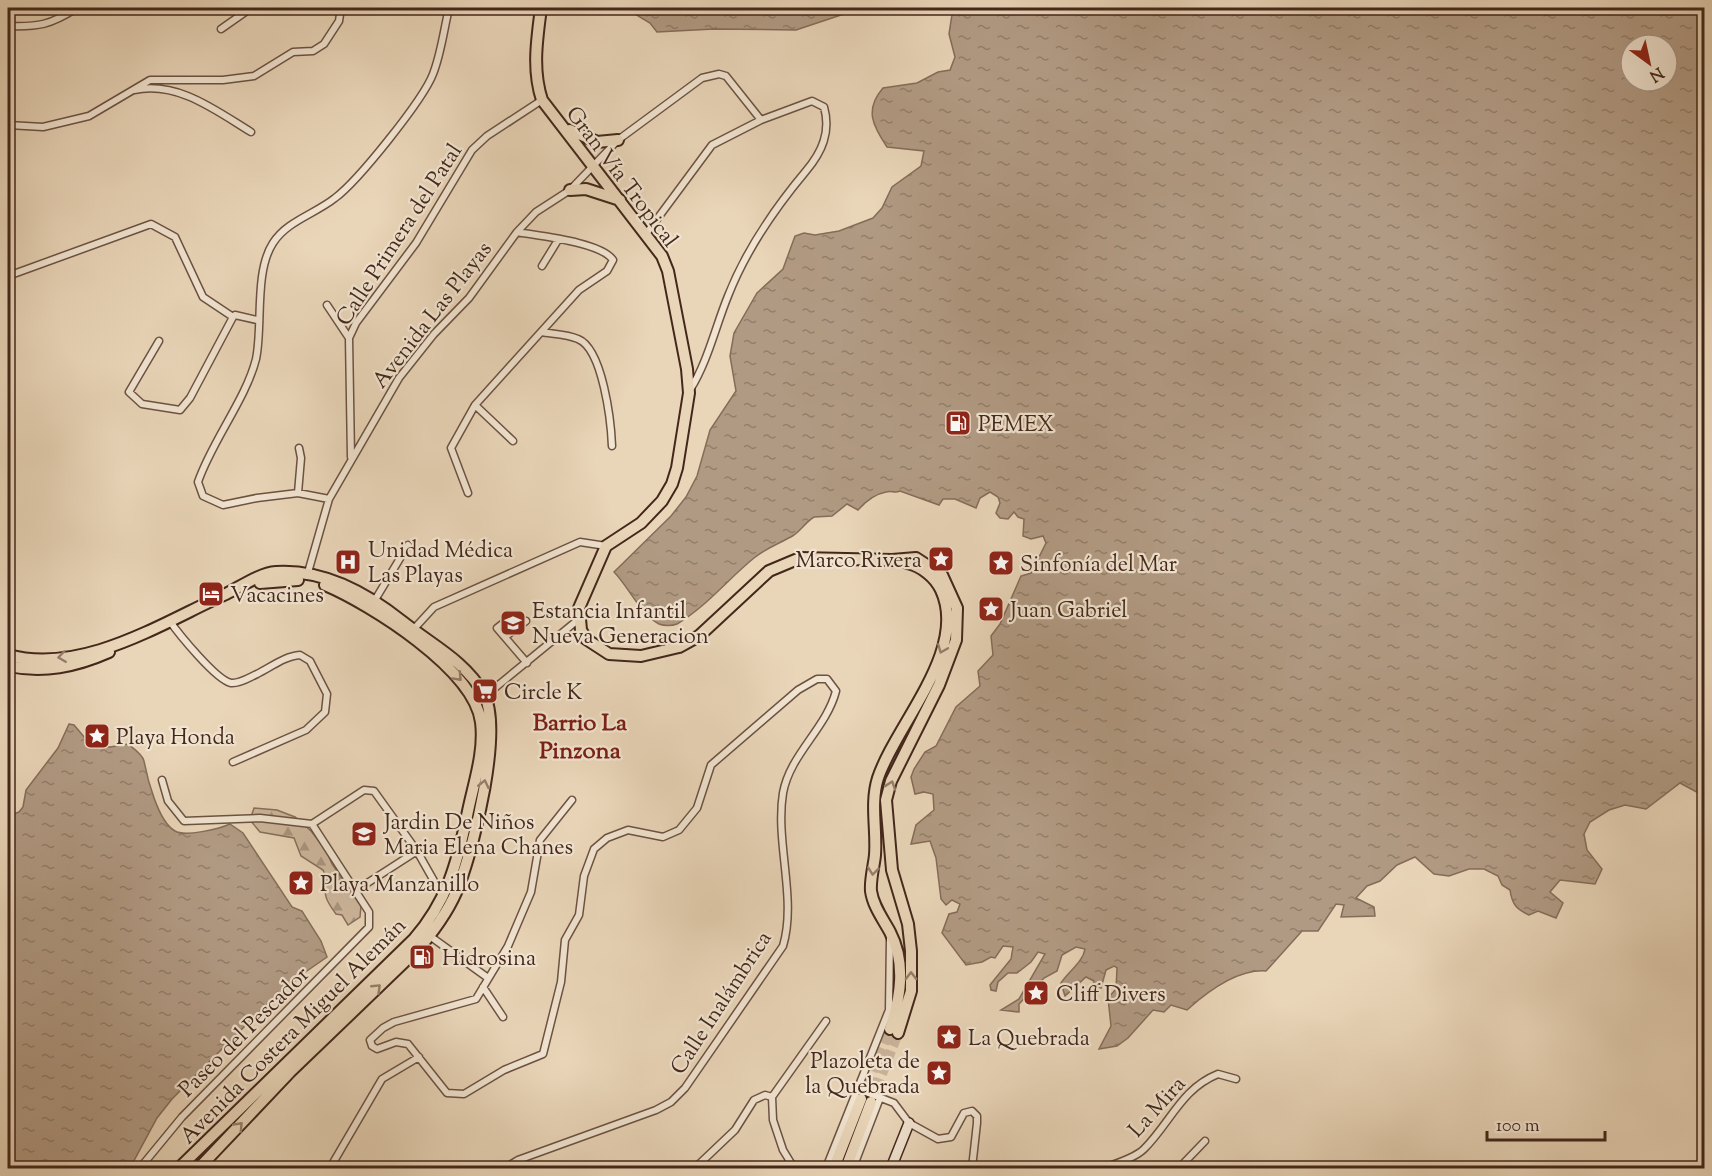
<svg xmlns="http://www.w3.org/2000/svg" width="1712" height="1176" font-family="'Sorts Mill Goudy',serif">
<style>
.forest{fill:url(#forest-firs);stroke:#886f5c;stroke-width:1.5}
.water{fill:url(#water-ripples);stroke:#856c59;stroke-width:1.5;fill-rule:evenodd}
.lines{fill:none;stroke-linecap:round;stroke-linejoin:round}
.primary-tunnel{stroke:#c8b299;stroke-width:10;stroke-dasharray:10 5;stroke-linecap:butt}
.street-casing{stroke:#6c5242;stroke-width:9}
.secondary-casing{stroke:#43271b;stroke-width:12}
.primary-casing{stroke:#43271b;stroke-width:14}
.street{stroke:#f1e4d1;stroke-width:6}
.secondary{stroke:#f1e4d1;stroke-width:9}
.primary{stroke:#e9d5b8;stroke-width:10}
.oneway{stroke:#967e6a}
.labels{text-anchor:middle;stroke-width:4.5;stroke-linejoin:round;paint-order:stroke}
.street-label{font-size:22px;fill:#43271b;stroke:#f1e4d1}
.poi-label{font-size:22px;fill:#43271b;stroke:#f1e4d1;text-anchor:start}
.neighbourhood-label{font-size:24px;font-weight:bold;fill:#7a1f14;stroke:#f1e4d1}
</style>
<defs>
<pattern id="forest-firs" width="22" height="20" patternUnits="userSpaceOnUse" patternTransform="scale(1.5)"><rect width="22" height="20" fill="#cdb79d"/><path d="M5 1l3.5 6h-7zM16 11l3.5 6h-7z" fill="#a8957f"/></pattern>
<pattern id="water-ripples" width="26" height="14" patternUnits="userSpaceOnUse" patternTransform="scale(1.5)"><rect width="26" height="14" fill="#b19a83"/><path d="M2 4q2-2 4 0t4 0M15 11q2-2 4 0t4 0" fill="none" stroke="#927e6a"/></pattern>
</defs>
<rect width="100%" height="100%" fill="#e9d5b8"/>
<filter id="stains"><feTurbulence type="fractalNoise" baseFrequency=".00333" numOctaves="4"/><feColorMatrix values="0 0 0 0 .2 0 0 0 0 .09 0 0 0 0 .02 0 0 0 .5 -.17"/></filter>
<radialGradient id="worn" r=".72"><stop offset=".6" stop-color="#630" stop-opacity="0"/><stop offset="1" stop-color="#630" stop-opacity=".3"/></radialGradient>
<path class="forest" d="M254 808 277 810 295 817 311 831 326 850 332 864 361 906 360 917 348 925 342 915 336 914C327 902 322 894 327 879L323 870 301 856 294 838 260 832 250 820Z"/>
<path class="water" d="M625 8H856L841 15 796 30 714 29 657 32 650 23Z
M953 8H1704V796L1680 783 1646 809 1625 805 1609 810 1590 822 1584 834 1587 850 1602 869 1595 884 1560 880 1550 892 1563 903 1556 918 1538 911 1529 915C1516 909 1512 904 1510 890L1502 885 1498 876 1484 869H1469L1449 876 1434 874 1415 857 1397 865 1380 881 1367 886 1356 898 1374 907 1375 916 1341 917 1344 905 1336 904 1318 931H1302L1266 971C1238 969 1207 992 1187 1010L1171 1005 1164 1012 1153 1010 1128 1038 1117 1046 1099 1049 1111 1026 1108 998 1116 989 1117 968 1114 966 1106 970 1101 988 1093 985 1094 981 1086 977 1065 996 1061 983C1068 972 1083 962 1085 949L1076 947 1062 955 1057 971 1044 978 1019 1004V1012L1001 1010 1019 999 1045 954 1038 952 1031 962 1017 973H1008L998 982 996 991 991 990 990 985 1011 959 1013 947 1003 946 995 958 991 957 982 962 966 965 942 933 949 914 957 912 960 904 952 900 946 905 941 899 936 858 930 841 911 844 916 825 934 810 933 794 924 792 915 794 911 777 914 769 925 752 936 746 956 707 980 686 978 671 993 655 991 636 1000 624 1021 576 1031 573 1046 543 1043 536 1031 539 1023 536 1024 519 1018 517 1014 512 1008 519 1000 518 996 513 1000 503 998 497 990 492 980 498 976 508 955 499H943L939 505 900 491C894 494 893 490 886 492 875 494 865 502 858 510L847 504 832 516 814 517C806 522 801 530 794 535 781 543 766 548 754 558 728 579 706 607 677 624 672 626 664 626 659 624 641 615 628 586 614 572L671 516 686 497 697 476 710 430 736 391 730 356 734 333 757 293 783 269 795 236 804 233 815 235 839 231 873 218 882 208 892 187 921 166 924 151 887 147C873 126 864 110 883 88L917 83 938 72 950 70 955 57 949 34ZM1631 45H1667V81H1631Z
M69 724 74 725 91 745 110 747 128 744C133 748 143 755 144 761 147 777 158 822 175 831 185 837 219 829 230 824L243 833 292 907 302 911 321 941 327 957 304 973 259 1012 172 1099 157 1118 130 1168H8V816L19 812 23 807 26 790 58 748Z"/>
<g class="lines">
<path class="primary-tunnel" d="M861 1099 890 1029
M871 1102 898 1033"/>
<g class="street-casing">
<path id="street" d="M8 26C39 27 50 25 77 8
M221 29 251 8
M134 90C178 81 215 110 251 132
M8 125 43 127 89 116 150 80H223L254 76 293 52 313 51 324 44 339 21 341 8
M646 234 712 145 761 120 812 101 824 107C831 132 822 152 806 171 775 208 746 250 728 296 715 328 708 361 690 390
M542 266 558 240
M8 276 151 224 175 237 203 297 233 317 235 315 257 320
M327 305 349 338
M541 332C553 334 567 334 578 339 603 349 611 422 612 446
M159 341 129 392 142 404 180 410 190 398 233 317
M475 405 513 441
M351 457 349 338 356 323 416 243 472 150 487 136 542 100
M298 493 301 458 299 448
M468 493 451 448 475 405 579 290 607 271 613 260C601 242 539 236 517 232
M329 499 298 493 257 498 223 505 203 496 198 482C212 441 246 399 256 359 263 327 254 272 273 243 287 221 315 214 335 198 358 181 423 100 433 74 441 54 444 29 449 8
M307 576 329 499 399 378 434 334 469 298 517 232 536 212 570 190 618 140 702 78 719 74 726 76 761 120
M375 600 408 545
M511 617 497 628 527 663
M169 620C178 633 216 680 231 683 240 684 250 677 257 674 271 667 285 656 300 655L310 661 327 694 325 712 306 730 233 762
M412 631 434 607 580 542 606 546
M505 637 526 621
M485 696 579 619
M162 780 168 801 184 821 260 818 312 824
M312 824 364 790 374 791 417 851 443 897
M355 891 417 851
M427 934 488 978
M483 987 503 1017
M858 1089 894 1103 909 1123 938 1139 951 1137 964 1113 972 1111 977 1116V1123L972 1168
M140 1168 182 1117 369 927V912L312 824
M330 1168 382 1079 419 1057
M505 1168 518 1160 656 1110 671 1102 685 1088 783 946C797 899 775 842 783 793 790 754 826 729 836 691L827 679H817L798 690 711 765 697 808 679 830 663 837 628 830 607 838 594 849 584 876 579 915 565 940 561 982 543 1054 504 1070 464 1094 447 1093 408 1044 396 1042 377 1049 372 1046 370 1040 383 1028 394 1022 476 999 508 946 531 892 540 840 572 800
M695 1168 735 1130 754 1100 765 1095 772 1097
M794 1168 783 1150 773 1120 772 1097 826 1021
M826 1168 889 1010 890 939
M853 1168 880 1098
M1103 1168C1115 1164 1135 1158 1144 1149 1171 1122 1181 1089 1218 1074L1236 1079
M1179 1168 1205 1141"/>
</g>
<g class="secondary-casing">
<path id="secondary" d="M891 1168 909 1123"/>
</g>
<g class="primary-casing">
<path id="primary" d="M541 8C537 39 532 70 542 100L662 256 668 271 687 369 689 393 677 468 672 484 662 501 641 523 606 546 579 608 581 630 586 639 609 654 641 656 679 647 699 636 769 571 800 558 892 560 916 558 942 575 957 608 956 640 939 685 891 781 886 800 892 870 908 924 911 951V991L898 1033
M570 130 597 142 618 140
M570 190 586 189 620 200
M260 583 298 580
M8 655C82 675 160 624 226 594 240 587 260 573 276 572 324 569 367 593 403 622 432 645 465 661 484 694 503 731 474 846 459 885 451 907 436 928 421 946L290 1072 199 1168
M8 666C44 673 75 667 109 652
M890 1029C901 996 906 963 890 932 883 919 873 906 871 891 870 879 874 866 875 855 877 830 870 803 878 778 896 724 969 650 941 590 935 577 921 566 907 563
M179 1168 414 939C447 901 457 864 467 816 473 785 485 753 481 722 474 669 370 604 325 585
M834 1168 861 1099
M846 1168 871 1102"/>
</g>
<use href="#street" class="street"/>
<use href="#secondary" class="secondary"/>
<use href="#primary" class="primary"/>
</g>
<defs><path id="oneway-chevron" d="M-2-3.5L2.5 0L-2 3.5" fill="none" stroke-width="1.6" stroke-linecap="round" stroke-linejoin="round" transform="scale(1.5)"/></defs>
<g class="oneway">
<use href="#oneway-chevron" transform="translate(942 649) rotate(112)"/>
<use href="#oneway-chevron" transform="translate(62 657) rotate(172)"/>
<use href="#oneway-chevron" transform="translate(458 677) rotate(47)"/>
<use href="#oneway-chevron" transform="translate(484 784) rotate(-77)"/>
<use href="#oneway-chevron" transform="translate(891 785) rotate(-71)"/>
<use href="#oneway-chevron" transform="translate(873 871) rotate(96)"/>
<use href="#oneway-chevron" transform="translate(911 976) rotate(-90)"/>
<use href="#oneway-chevron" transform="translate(377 988) rotate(-44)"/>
<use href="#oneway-chevron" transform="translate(239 1126) rotate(-47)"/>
</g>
<defs>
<g id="fuel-square" transform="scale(1.35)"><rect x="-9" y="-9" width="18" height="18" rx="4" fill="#8f2418" stroke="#f1e4d1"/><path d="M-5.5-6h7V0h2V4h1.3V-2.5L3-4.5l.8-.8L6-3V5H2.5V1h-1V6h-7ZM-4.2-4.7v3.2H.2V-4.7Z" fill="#fff"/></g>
<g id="sight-square" transform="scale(1.35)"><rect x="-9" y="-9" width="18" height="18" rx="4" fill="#8f2418" stroke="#f1e4d1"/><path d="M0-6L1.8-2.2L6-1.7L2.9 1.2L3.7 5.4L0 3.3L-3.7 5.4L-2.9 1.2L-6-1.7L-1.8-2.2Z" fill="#fff"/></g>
<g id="hospital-square" transform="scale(1.35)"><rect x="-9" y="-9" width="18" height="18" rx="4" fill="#8f2418" stroke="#f1e4d1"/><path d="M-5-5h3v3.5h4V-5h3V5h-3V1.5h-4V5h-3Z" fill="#fff"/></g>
<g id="hotel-square" transform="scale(1.35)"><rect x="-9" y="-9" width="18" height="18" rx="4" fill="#8f2418" stroke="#f1e4d1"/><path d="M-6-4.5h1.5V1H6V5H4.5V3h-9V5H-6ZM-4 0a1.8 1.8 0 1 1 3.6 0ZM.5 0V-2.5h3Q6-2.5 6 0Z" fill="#fff"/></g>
<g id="school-square" transform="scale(1.35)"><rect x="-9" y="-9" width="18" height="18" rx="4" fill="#8f2418" stroke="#f1e4d1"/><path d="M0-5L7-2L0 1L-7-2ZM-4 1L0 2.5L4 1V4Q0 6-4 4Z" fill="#fff"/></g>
<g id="supermarket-square" transform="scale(1.35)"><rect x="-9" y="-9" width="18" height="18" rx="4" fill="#8f2418" stroke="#f1e4d1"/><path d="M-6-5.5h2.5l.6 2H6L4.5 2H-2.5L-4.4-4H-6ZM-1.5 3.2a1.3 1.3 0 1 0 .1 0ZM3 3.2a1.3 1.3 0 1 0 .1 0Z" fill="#fff"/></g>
</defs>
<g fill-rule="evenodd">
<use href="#fuel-square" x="958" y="423"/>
<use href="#sight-square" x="941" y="559"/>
<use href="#hospital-square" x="348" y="562"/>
<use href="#sight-square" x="1001" y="563"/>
<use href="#hotel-square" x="211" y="594"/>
<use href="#sight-square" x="991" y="609"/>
<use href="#school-square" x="513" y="623"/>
<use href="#supermarket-square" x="485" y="691"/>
<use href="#sight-square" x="97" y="736"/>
<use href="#school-square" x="364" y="834"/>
<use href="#sight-square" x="301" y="883"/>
<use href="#fuel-square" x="422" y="957"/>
<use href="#sight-square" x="1036" y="993"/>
<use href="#sight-square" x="949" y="1037"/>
<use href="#sight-square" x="939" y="1073"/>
</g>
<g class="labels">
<g class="street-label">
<text transform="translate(623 176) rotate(53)" y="8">Gran Vía Tropical</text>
<text transform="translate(398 234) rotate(-57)" y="8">Calle Primera del Patal</text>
<text transform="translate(431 314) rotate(-52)" y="8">Avenida Las Playas</text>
<text transform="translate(720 1002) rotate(-57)" y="8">Calle Inalámbrica</text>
<text transform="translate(292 1030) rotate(-45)" y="8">Avenida Costera Miguel Alemán</text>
<text transform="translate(243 1031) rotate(-45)" y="8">Paseo del Pescador</text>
<text transform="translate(1156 1106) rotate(-48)" y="8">La Mira</text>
</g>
<g class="poi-label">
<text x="978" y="431">PEMEX</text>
<text x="368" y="557">Unidad Médica<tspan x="368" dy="25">Las Playas</tspan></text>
<text x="922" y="567" text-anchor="end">Marco Rivera</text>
<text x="1020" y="571">Sinfonía del Mar</text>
<text x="230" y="602">Vacacines</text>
<text x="1010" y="617">Juan Gabriel</text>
<text x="532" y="618">Estancia Infantil<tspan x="532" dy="25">Nueva Generacion</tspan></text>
<text x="504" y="699">Circle K</text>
<text x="116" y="744">Playa Honda</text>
<text x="384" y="829">Jardin De Niños<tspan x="384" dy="25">Maria Elena Chanes</tspan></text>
<text x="320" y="891">Playa Manzanillo</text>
<text x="442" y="965">Hidrosina</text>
<text x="1056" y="1001">Cliff Divers</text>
<text x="968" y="1045">La Quebrada</text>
<text x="920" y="1068" text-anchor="end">Plazoleta de<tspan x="920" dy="25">la Quebrada</tspan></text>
</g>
<g class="neighbourhood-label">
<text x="580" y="730">Barrio La<tspan x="580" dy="28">Pinzona</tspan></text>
</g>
</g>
<rect width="1712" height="1176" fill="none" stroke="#e9d5b8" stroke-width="30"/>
<rect x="9" y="9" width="1694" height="1158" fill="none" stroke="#43271b" stroke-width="3"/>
<rect x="15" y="15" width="1682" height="1146" fill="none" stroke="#43271b" stroke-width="1.5"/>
<g transform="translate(1649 63) rotate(147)"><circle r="28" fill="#f1e4d1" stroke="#ab9888" stroke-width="1.5"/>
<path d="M0-4.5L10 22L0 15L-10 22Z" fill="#8f2418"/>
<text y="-9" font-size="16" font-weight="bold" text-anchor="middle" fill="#43271b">N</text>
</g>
<path d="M1487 1131v9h118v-9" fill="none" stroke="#43271b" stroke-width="3"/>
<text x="1496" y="1131" font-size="18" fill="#43271b" stroke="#f1e4d1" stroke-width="4.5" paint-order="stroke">100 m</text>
<rect width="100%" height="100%" filter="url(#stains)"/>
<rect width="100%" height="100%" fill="url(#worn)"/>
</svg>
